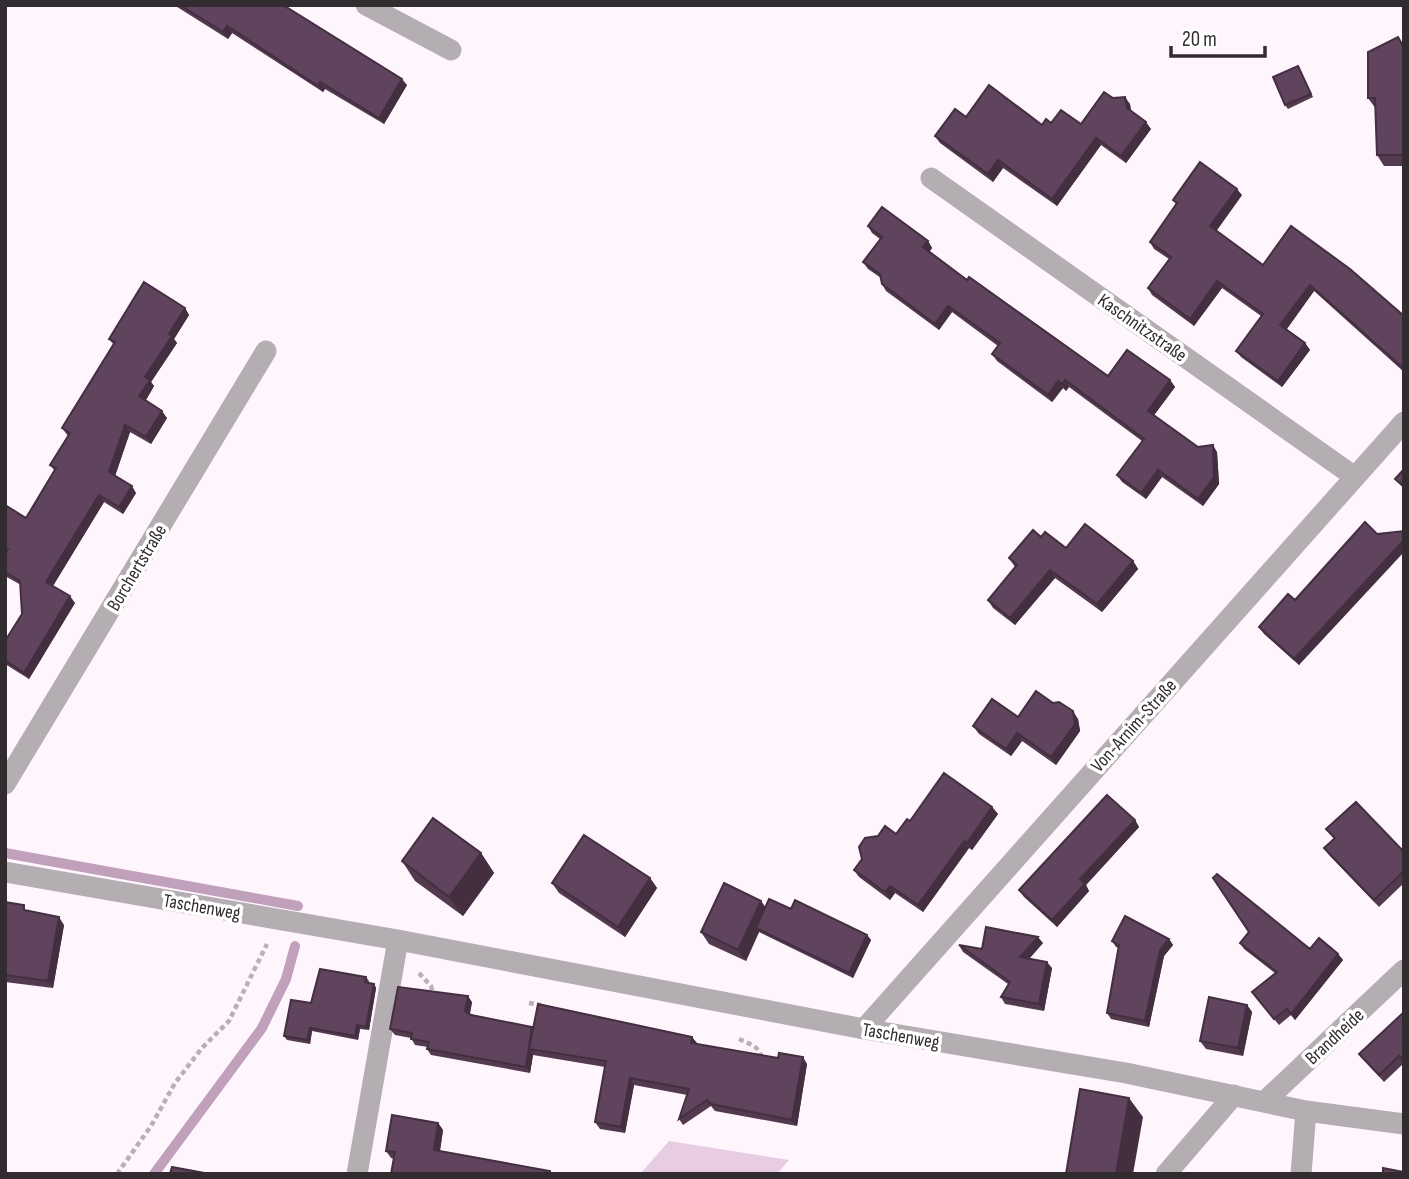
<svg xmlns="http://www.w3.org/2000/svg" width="1409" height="1179" font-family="'Sofia Sans Condensed',sans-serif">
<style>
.green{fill:#e7cce3}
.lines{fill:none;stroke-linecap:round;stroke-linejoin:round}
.stream{stroke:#c1a0bc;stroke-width:10}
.path{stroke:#b8b0b6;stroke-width:4.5;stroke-dasharray:5 3.5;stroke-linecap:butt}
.minor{stroke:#b4aeb3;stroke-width:21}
.wall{fill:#533a4f}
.shaded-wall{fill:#432f40}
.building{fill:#60435c;stroke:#432f40;stroke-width:2}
.labels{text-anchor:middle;stroke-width:7;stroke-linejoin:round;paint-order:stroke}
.street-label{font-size:19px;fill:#322c31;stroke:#fff}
</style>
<rect width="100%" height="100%" fill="#fff6fd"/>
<!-- green -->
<path class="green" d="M 669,1141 L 789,1160 L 777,1174 L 640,1174 Z"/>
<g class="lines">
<!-- stream -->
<path class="stream" d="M 5,853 L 298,906
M 154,1174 L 262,1028 L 286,979 L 295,946"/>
<!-- path -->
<path class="path" d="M 419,973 L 431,986 L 434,997
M 529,1003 L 541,1005
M 739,1039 C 750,1044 761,1047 762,1060
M 117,1174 L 151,1126 L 175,1083 L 202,1048 L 229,1021 L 267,944"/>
<!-- minor -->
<path class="minor" d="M 366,5 L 451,50
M 931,178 L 1355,477
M 5,784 L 266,351
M 5,872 L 398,940 L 864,1029 L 1126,1073 L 1306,1111 L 1404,1124
M 864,1029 L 1404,422
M 1264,1102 L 1404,970
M 357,1174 L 398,940
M 1166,1174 L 1234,1095
M 1301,1174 L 1306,1111"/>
</g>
<!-- wall -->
<path class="wall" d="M 174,5 L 283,5 L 407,85 L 384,124 L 325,89 L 323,92 L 232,33 L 228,39 Z
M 1238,5 L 1305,5 L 1305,6 L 1239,7 Z
M 1404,45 L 1404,166 L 1384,166 L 1377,155 L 1376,109 L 1368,98 Z
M 1298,66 L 1313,97 L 1288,109 L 1285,105 Z
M 1113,98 L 1130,104 L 1131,112 L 1151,129 L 1126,163 L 1101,145 L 1057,206 L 1003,168 L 993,182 L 940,143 L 935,136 L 966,117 L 1042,125 L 1051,123 L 1081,124 Z
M 1242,195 L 1216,231 L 1263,265 L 1404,316 L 1404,372 L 1314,291 L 1287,329 L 1305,343 L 1310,350 L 1282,387 L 1241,357 L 1236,351 L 1261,316 L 1222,288 L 1194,326 L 1152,295 L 1148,288 L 1169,259 L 1154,249 L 1150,242 L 1176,204 L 1173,200 Z
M 868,226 L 928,241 L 932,248 L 929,252 L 967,280 L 1108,376 L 1170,380 L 1175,387 L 1154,415 L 1198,447 L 1217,452 L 1219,484 L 1203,506 L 1162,477 L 1146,499 L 1122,482 L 1117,475 L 1142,441 L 1069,387 L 1066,391 L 1063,388 L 1052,402 L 997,361 L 992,354 L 998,346 L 952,312 L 939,330 L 886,291 L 882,284 L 881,278 L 868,269 L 863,262 L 880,239 L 872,233 Z
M 185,308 L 189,315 L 174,339 L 177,343 L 151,382 L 154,386 L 146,400 L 167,418 L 151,444 L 130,432 L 115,476 L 136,493 L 123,514 L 104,502 L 53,586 L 75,603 L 29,679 L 5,664 L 5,641 L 22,614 L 21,585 L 5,576 L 5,505 L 26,518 L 55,471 L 50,465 L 68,436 L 62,428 L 114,345 L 109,339 Z
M 1377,534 L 1299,665 L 1264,634 L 1259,627 L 1295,600 Z
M 1041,537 L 1066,548 L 1133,561 L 1138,569 L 1102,612 L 1055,578 L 1015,625 L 993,608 L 988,600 L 1015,567 L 1009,558 Z
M 1053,703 L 1078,719 L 1080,731 L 1056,765 L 1022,741 L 1011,756 L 979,734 L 973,726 L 1018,717 Z
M 992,807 L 998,814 L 972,850 L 969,848 L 923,912 L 895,893 L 890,900 L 859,877 L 854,870 L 862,859 L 896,834 L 910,821 Z
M 1135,820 L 1139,827 L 1086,885 L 1089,891 L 1057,927 L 1024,897 L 1019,890 Z
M 1326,829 L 1404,852 L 1404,883 L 1379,907 L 1329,855 L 1324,848 L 1334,839 Z
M 481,853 L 494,873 L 463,916 L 415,881 L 402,861 Z
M 650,878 L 657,888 L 625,937 L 559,893 L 552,883 Z
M 761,901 L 765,907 L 791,909 L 867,935 L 871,940 L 853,978 L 759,932 L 746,961 L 709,944 L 701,932 Z
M 5,902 L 64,925 L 53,988 L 5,982 Z
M 1169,939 L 1173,945 L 1164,956 L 1149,1027 L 1111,1019 L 1107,1013 L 1119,948 L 1116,947 L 1112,941 Z
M 1043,943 L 1030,958 L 1052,968 L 1044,1011 L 1005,1004 L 1001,997 L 1008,984 L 963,952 L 959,945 L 982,949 Z
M 1240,943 L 1310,949 L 1338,954 L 1343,960 L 1295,1020 L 1291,1015 L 1279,1025 L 1252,992 L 1275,973 L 1244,949 Z
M 366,977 L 369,981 L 368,983 L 374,984 L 376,988 L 369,1030 L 360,1029 L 358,1040 L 312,1031 L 310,1044 L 287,1040 L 284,1036 L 311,1003 Z
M 472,1002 L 470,1014 L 533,1029 L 692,1037 L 697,1044 L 807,1064 L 797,1126 L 715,1111 L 711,1106 L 683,1125 L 679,1119 L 687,1095 L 634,1085 L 625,1133 L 600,1129 L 595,1122 L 605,1067 L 533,1055 L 530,1073 L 431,1055 L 427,1049 L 428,1047 L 415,1045 L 411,1038 L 395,1035 L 390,1029 Z
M 1247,1005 L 1252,1012 L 1243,1056 L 1206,1049 L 1200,1041 Z
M 1404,1012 L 1404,1063 L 1384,1082 L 1364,1060 L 1359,1054 Z
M 438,1123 L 443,1130 L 440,1151 L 550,1171 L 552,1174 L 391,1174 L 394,1159 L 391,1158 L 386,1151 Z"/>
<!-- shaded-wall -->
<path class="shaded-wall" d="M 227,26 L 232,33 L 228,39 L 223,32 Z
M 402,79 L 407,85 L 384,124 L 379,118 Z
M 320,82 L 325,89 L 323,92 L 318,86 Z
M 1125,97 L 1130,104 L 1132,116 L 1127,108 Z
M 1146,122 L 1151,129 L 1126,163 L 1121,156 Z
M 1096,138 L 1101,145 L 1057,206 L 1052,199 Z
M 998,160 L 1003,168 L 993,182 L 988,174 Z
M 1237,189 L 1242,195 L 1215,233 L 1210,226 Z
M 928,241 L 932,248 L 928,254 L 923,247 Z
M 1217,281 L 1222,288 L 1194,326 L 1190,319 Z
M 1310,285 L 1314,291 L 1285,331 L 1280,325 Z
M 948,306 L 952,312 L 939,330 L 935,324 Z
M 185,308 L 189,315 L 174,339 L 177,343 L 151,382 L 154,386 L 144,403 L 139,396 L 145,377 L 169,334 Z
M 1305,343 L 1310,350 L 1282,387 L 1278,381 Z
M 1065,380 L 1069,387 L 1066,391 L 1062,384 Z
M 1170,380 L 1175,387 L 1152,418 L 1148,411 Z
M 1058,381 L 1063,388 L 1052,402 L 1048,395 Z
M 162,411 L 167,418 L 151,444 L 146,437 Z
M 125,425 L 130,432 L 114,479 L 109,472 Z
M 1213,445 L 1217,452 L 1219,484 L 1203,506 L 1198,499 Z
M 1158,470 L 1162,477 L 1146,499 L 1141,493 Z
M 132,486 L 136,493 L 123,514 L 119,507 Z
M 99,495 L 104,502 L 51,589 L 46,582 Z
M 1404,540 L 1404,552 L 1299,665 L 1294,659 Z
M 1133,561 L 1138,569 L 1102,612 L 1097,604 Z
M 1050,570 L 1055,578 L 1015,625 L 1010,618 Z
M 70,596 L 75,603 L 29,679 L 24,673 Z
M 1073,711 L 1078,719 L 1080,731 L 1056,765 L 1051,757 Z
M 1017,733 L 1022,741 L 1011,756 L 1006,749 Z
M 992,807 L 998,814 L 972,850 L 967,843 Z
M 1135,820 L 1139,827 L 1086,885 L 1089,891 L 1057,927 L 1052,920 L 1080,879 Z
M 964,841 L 969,848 L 923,912 L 918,905 Z
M 481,853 L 494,873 L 463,916 L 449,897 Z
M 650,878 L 657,888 L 625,937 L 618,927 Z
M 890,886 L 895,893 L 890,900 L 885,892 Z
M 761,901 L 769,912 L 756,928 L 759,932 L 746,961 L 738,950 Z
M 59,917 L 64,925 L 53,988 L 48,981 Z
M 867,935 L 871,940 L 853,978 L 849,973 Z
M 1038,937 L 1043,943 L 1025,963 L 1020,957 Z
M 1169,939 L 1173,945 L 1164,956 L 1149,1027 L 1145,1021 L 1160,950 Z
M 1338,954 L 1343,960 L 1295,1020 L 1291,1014 Z
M 1047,962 L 1052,968 L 1044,1011 L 1039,1004 Z
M 374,984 L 376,988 L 369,1030 L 366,1027 Z
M 468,996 L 472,1002 L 469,1017 L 465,1011 Z
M 1247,1005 L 1252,1012 L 1243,1056 L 1238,1048 Z
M 357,1025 L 360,1029 L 358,1040 L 355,1036 Z
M 532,1027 L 536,1033 L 529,1049 L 533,1055 L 530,1073 L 526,1067 Z
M 310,1028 L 312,1031 L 310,1044 L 307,1040 Z
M 692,1037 L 697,1043 L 696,1050 L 691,1043 Z
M 803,1057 L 807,1064 L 797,1126 L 792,1120 Z
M 630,1078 L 634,1085 L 625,1133 L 621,1127 Z
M 1129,1098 L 1143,1117 L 1133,1174 L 1116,1174 Z
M 438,1123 L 443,1130 L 439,1157 L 434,1150 Z"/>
<!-- building -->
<path class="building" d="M 180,5 L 283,5 L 402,79 L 379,118 L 320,82 L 318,86 L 227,26 L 223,32 Z
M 1398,37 L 1404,48 L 1404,155 L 1377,155 L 1375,98 L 1368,98 L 1368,52 Z
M 1298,66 L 1311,94 L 1285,105 L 1273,77 Z
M 989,85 L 1042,125 L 1046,119 L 1051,123 L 1061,110 L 1081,124 L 1104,92 L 1113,98 L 1125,97 L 1127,108 L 1146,122 L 1121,156 L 1096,138 L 1052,199 L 998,160 L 988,174 L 935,136 L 955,109 L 966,117 Z
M 1200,162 L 1237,189 L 1210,226 L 1263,265 L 1291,226 L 1350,269 L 1404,316 L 1404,369 L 1310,285 L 1280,325 L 1305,343 L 1278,381 L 1236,351 L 1263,314 L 1217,281 L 1190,319 L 1148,288 L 1171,257 L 1150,242 L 1177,203 L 1173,200 Z
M 882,207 L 928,241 L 923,247 L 967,280 L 969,277 L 1108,376 L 1127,350 L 1170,380 L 1148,411 L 1198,447 L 1213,445 L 1214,477 L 1198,499 L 1158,470 L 1141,493 L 1117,475 L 1144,439 L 1065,380 L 1062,384 L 1058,381 L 1048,395 L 992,354 L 1000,343 L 948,306 L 935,324 L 882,284 L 880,274 L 863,262 L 882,237 L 868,226 Z
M 144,282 L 185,308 L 169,334 L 172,336 L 145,377 L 150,380 L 139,396 L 162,411 L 146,437 L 125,425 L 109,472 L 132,486 L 119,507 L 99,495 L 46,582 L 70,596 L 24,673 L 5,660 L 5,641 L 22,614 L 20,581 L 5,572 L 5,553 L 8,549 L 5,548 L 5,505 L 26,518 L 56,468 L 50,465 L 70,433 L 62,428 L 115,342 L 109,339 Z
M 1404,469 L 1404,487 L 1395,479 Z
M 1365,522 L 1377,534 L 1404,531 L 1404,540 L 1294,659 L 1259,627 L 1288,594 L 1295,600 Z
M 1085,524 L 1133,561 L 1097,604 L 1050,570 L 1010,618 L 988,600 L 1017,565 L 1009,558 L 1033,530 L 1041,537 L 1045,532 L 1066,548 Z
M 1036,691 L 1053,703 L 1059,702 L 1073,711 L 1075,724 L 1051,757 L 1017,733 L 1006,749 L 973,726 L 992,699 L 1018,717 Z
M 944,773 L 992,807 L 967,843 L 964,841 L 918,905 L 890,886 L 885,892 L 854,870 L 862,859 L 859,847 L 865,838 L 878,836 L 885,826 L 896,834 L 907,819 L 910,821 Z
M 1107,795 L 1135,820 L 1080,879 L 1085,884 L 1052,920 L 1019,890 Z
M 1356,802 L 1404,852 L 1404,871 L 1374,900 L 1324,848 L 1335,838 L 1326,829 Z
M 433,818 L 481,853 L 449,897 L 402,861 Z
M 584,835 L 650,878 L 618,927 L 552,883 Z
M 1217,874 L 1310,949 L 1319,938 L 1338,954 L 1291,1014 L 1287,1009 L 1274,1019 L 1252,992 L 1277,972 L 1240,943 L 1249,932 L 1213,878 Z
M 724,883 L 761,901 L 738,950 L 701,932 Z
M 769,899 L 791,909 L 795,900 L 867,935 L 849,973 L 756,928 Z
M 5,902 L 24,905 L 24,910 L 59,917 L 48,981 L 5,975 Z
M 1125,916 L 1169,939 L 1160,950 L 1145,1021 L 1107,1013 L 1119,945 L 1112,941 Z
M 986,927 L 1038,937 L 1020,957 L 1047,962 L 1039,1004 L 1001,997 L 1010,982 L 959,945 L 982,949 Z
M 320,969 L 366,977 L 365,982 L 374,984 L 366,1027 L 357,1025 L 355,1036 L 310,1028 L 307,1040 L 284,1036 L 291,1000 L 311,1003 Z
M 398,987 L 468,996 L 465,1011 L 471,1015 L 532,1027 L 526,1067 L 427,1049 L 429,1042 L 411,1039 L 412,1033 L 390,1029 Z
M 1209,997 L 1247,1005 L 1238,1048 L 1200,1041 Z
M 538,1004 L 692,1037 L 691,1043 L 778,1058 L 779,1053 L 803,1057 L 792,1120 L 711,1104 L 707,1100 L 679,1119 L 689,1089 L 630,1078 L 621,1127 L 595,1122 L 606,1061 L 529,1049 Z
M 1404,1012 L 1404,1061 L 1399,1056 L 1379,1075 L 1359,1054 Z
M 1080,1089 L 1129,1098 L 1116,1174 L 1066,1174 Z
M 392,1115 L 438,1123 L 434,1150 L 550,1171 L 550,1174 L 391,1174 L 395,1152 L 386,1151 Z
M 172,1167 L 210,1174 L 170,1174 Z
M 1383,1168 L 1404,1172 L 1404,1174 L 1383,1174 Z"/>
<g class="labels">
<!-- street labels -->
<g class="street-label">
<text transform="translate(1143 327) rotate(35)" y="7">Kaschnitzstraße</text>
<text transform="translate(136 567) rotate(-59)" y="7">Borchertstraße</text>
<text transform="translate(1133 725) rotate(-48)" y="7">Von-Arnim-Straße</text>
<text transform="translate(202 906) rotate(10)" y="7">Taschenweg</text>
<text transform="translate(901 1035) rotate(10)" y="7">Taschenweg</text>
<text transform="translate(1334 1036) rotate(-43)" y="7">Brandheide</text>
</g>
</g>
<!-- border -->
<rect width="1409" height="1179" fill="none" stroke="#322c31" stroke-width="14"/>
<!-- scale -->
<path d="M1171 46v10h94v-10" fill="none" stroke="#322c31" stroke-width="3.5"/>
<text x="1182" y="46" font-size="21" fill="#322c31" stroke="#ffffff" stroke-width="5" paint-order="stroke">20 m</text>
</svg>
